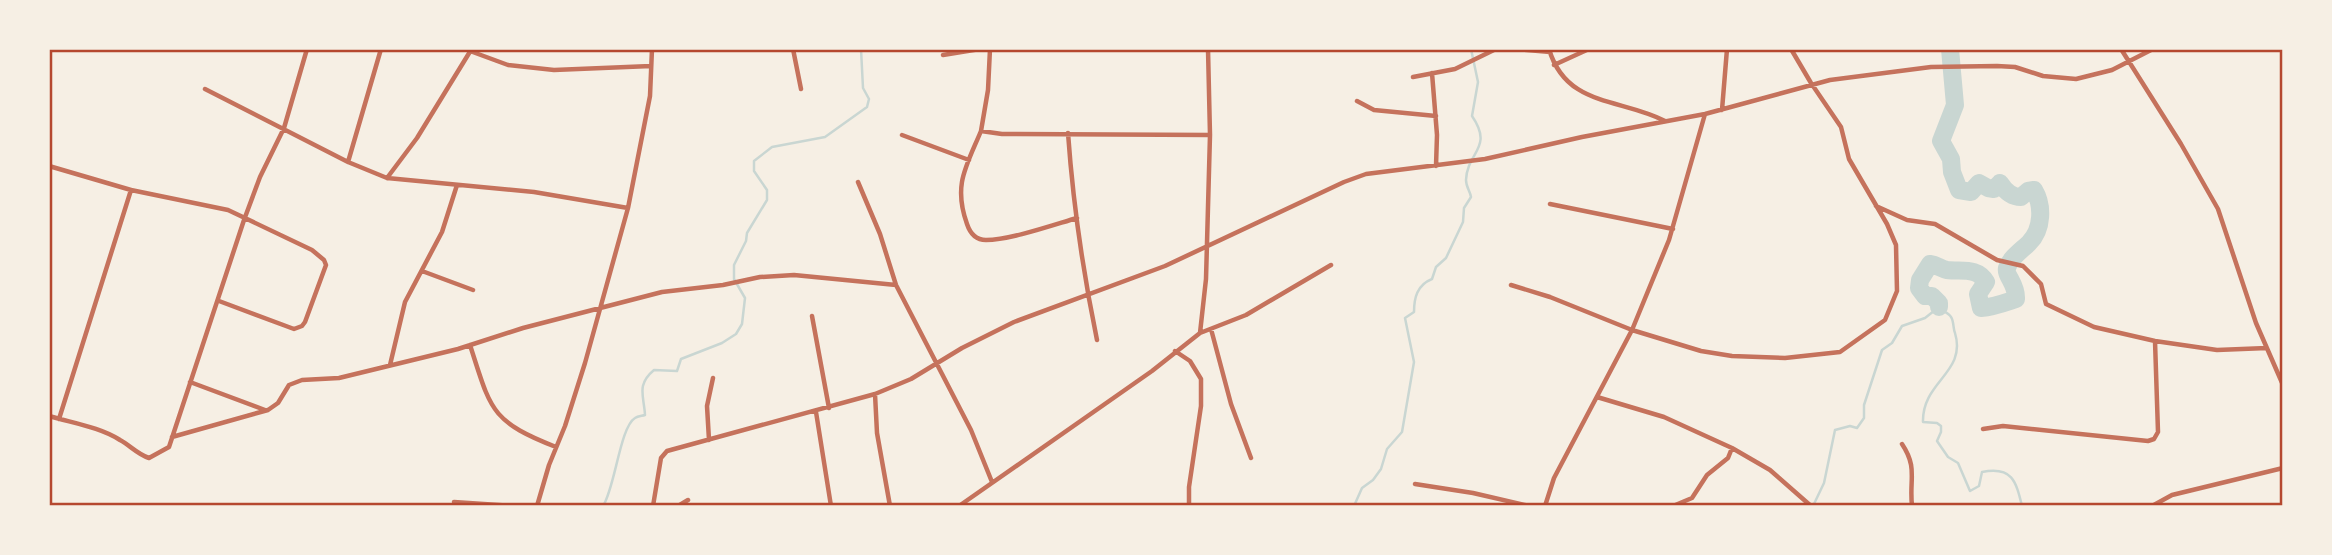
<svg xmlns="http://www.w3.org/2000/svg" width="2332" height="555" font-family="'Noto Sans',sans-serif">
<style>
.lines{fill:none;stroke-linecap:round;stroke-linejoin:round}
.stream{stroke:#c9d6d2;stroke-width:2.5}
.river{stroke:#c9d6d2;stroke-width:18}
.minor{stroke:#c5725c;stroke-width:4.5}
.neatline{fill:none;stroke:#b5482f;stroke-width:2.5}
</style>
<rect width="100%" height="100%" fill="#f6efe4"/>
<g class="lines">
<!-- stream -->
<path class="stream" d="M 603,506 C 615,488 620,427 635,418 C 638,416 642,416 645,415 C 644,396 636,385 654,370 L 677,371 L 681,359 L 722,343 L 736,334 L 742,324 L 745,298 L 734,279 L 734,265 L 746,241 L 747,233 L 767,200 L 767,190 L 754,171 L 754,161 L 772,147 L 825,137 L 867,107 L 869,99 L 863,88 L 861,49
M 1354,506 L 1362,488 L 1373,480 L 1381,469 L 1387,449 L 1402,432 L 1414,362 L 1405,318 L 1414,312 C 1414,298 1417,285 1432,279 L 1436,267 L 1446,258 L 1463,222 L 1464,208 L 1471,197 C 1470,191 1466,187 1466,180 C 1467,152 1494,148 1472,116 L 1478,82 L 1471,49
M 1813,506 L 1824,483 L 1835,430 L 1850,426 L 1857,428 L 1864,418 L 1864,405 L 1882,350 L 1892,343 L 1902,326 L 1925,318 L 1939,307 C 1942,311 1949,313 1951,317 C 1954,321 1953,329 1955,333 C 1967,373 1922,381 1923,422 L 1937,423 L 1941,426 L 1941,432 L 1937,441 L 1948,457 L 1958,463 L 1970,491 L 1979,486 L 1982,472 C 2012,466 2016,481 2022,506"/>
<!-- river -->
<path class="river" d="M 1939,307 L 1939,303 L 1932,296 L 1925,296 L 1919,288 L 1920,280 L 1930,264 C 1937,265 1941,269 1947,270 C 1962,272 1977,267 1986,282 L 1978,294 L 1981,308 C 1994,307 2004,303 2016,299 C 2017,284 2005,276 2007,268 C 2010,258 2022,250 2029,243 C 2043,229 2043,205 2034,190 L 2028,191 L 2021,197 C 2011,197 2005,191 2000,183 L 1994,189 L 1988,188 L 1979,183 L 1971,192 L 1959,190 L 1952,172 L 1951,159 L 1941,141 L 1955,105 L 1950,49"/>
<!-- minor -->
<path class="minor" d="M 793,49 L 801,89
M 1517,49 L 1550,52
M 1549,49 C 1566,107 1620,98 1665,121
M 2121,49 L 2181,144 L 2218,209 L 2256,323 L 2283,385
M 470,51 L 508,65 L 554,70 L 651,66
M 943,55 L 980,49
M 1554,65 L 1589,49
M 1432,73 L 1437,135 L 1436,166
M 1413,77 L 1455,69 L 1496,49
M 205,89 L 348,162 L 387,178 L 534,192 L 628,208
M 1357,101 L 1374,110 L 1436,116
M 1722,110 L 1727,49
M 1705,114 L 1669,240 L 1632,330 L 1701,351 L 1732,356 L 1785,358 L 1840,352 L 1885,320 L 1897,291 L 1896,245 L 1887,224 L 1849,159 L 1841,127 L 1811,83 L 1791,49
M 981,131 L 988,90 L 990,49
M 1068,133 C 1073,203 1083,272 1097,340
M 902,135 L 969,160
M 348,162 L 381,49
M 49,166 L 131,190 L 228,210 L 312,250 L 324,260 L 326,265 L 305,322 L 302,326 L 294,329 L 219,301
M 387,178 L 417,138 L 471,50
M 858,182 L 880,234 L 896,285 L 971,430 L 992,482
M 1550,204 L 1673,229
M 1876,206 L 1907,220 L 1935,224 L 1997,260 L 2023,266 L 2041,284 L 2046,304 L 2094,327 L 2155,341 L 2217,350 L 2267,348
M 1077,218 C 1053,225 1010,240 986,240 C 976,240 970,233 967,224 C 953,185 966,167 981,131 L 1002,134 L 1210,135
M 422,271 L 473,290
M 1511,285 L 1550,297 L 1632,330 L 1554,478 L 1545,506
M 812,316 L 829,408
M 1211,329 L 1231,404 L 1251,458
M 1200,333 L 1246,315 L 1331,265
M 470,345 C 491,410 490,421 556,447
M 1175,351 L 1190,361 L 1201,379 L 1201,406 L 1189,487 L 1189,506
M 390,365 L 405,302 L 442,232 L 457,185
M 190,382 L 265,410
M 875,394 L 877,433 L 890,506
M 1597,397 L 1664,417 L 1732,448 L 1770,470 L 1811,506
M 816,412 L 831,506
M 49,416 C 72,423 100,427 120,440 C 131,446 137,454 149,458 L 169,447 L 244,220 L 260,177 L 284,128 L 307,49
M 59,419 L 131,190
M 1983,429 L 2003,426 L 2148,441 L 2154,439 L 2158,432 L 2155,341
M 172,437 L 268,410 L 278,403 L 289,385 L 302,380 L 339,378 L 458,349 L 523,328 L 662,292 L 723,285 L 760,277 L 794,275 L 896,285
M 709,440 L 707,406 L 713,378
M 1902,444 C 1918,468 1909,479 1912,506
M 1415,484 L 1473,493 L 1529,506
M 454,502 L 515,506
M 537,506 L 549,465 L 565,426 L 585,363 L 628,208 L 650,96 L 652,49
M 653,506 L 661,458 L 667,451 L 875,394 L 911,379 L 962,348 L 1014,322 L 1165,266 L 1344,182 L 1366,174 L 1485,159 L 1582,137 L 1705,114 L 1830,80 L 1931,67 L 1997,66 L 2015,67 L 2043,76 L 2076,79 L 2112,70 L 2153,49
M 678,506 L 688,500
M 959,506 L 1152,371 L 1200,333 L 1206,279 L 1210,135 L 1208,49
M 1673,506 L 1692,498 L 1707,475 L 1728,458 L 1732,448
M 2152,506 L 2172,495 L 2283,468"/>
</g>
<!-- border -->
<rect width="2332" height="555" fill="none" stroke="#f6efe4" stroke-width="102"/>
<rect x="51" y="51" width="2230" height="453" class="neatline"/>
</svg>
